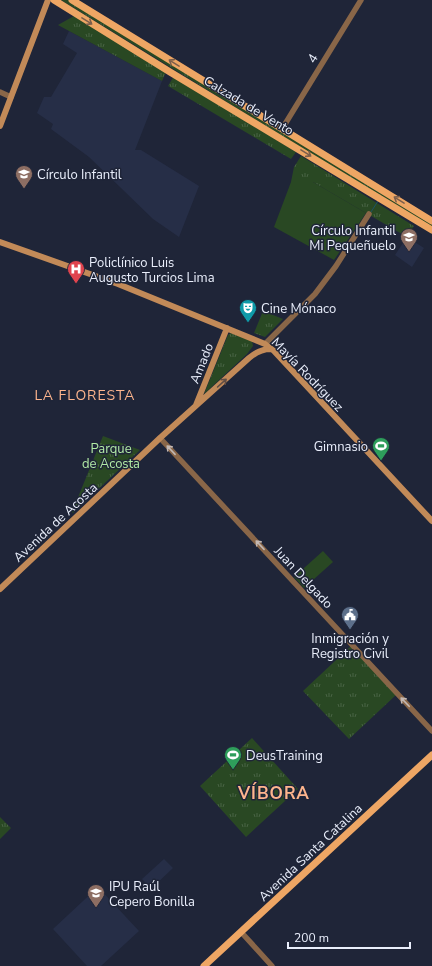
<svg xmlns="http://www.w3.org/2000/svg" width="432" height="966" font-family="'Nunito Sans',sans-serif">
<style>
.built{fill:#262e47}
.grass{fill:url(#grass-tufts)}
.garden{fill:#294823}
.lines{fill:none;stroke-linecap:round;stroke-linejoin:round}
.stream{stroke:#1c5465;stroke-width:1}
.tertiary{stroke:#896648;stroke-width:5.5}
.secondary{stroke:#c28a58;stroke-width:6}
.primary{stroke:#eea664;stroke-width:7}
.oneway{stroke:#7c5f4c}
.oneway2{stroke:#604d45}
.oneway3{stroke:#c3b8b3}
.labels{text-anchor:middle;stroke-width:3;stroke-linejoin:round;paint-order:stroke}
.street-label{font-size:13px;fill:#e9eefb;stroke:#1f2538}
.poi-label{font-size:13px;fill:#e9eefb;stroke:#1f2538;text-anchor:start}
.park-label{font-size:13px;fill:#b1eaa5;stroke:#1f2538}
.neighbourhood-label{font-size:14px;letter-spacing:1px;fill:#feb58d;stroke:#1f2538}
.district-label{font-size:17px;font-weight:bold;letter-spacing:1px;fill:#feb58d;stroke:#1f2538}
</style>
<defs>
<pattern id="grass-tufts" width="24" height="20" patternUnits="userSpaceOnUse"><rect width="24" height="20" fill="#294823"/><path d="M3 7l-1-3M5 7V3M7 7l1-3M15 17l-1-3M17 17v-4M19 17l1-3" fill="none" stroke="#486344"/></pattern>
</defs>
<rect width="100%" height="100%" fill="#1f2538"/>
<!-- built -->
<path class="built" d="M 69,31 L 162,81 L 135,150 L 141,150 L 199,186 L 179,237 L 153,219 L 89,157 L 51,129 L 53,124 L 37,113 L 44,97 L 51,97 L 77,53 L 63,44 Z
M 407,237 L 424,248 L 412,267 L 395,255 Z
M 164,859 L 173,868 L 151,889 L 142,879 Z
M 98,887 L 139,931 L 101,966 L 87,966 L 53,929 Z"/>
<!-- grass -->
<path class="grass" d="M 61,0 L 68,0 L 432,224 L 432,228 Z
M 74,16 L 166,72 L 162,81 L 58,25 Z
M 174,76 L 296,152 L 291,159 L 168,86 Z
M 301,156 L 414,226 L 407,237 L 313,182 L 291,182 L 294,167 Z
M 263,311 L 283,319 L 265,337 L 254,333 Z
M 231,333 L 252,341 L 253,346 L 247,354 L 204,394 L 228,335 Z
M 103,436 L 140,450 L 73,513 L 72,512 Z
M 351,646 L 396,695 L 349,739 L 303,691 Z
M 252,738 L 298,789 L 246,837 L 200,786 Z
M 0,817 L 11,828 L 0,839 Z"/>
<!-- garden -->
<path class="garden" d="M 291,182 L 313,182 L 366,213 L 334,260 L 274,227 Z
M 323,551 L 333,562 L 304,588 L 294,577 Z"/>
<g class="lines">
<!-- stream -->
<path class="stream" d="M 371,212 L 378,201"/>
<!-- tertiary -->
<path class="tertiary" d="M 0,92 L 11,97
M 282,129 L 361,0
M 265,344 L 315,294 L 336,266 L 369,214
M 160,438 L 432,731
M 241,932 L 272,966"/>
<!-- secondary -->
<path class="secondary" d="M 0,126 L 48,0
M 0,242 L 118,284 L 265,344 L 274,351 L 432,521
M 196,405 L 227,328
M 0,589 L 160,438 L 249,358 C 256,352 262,349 271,349"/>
<!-- primary -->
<path class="primary" d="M 54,0 L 170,72 L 432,230
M 72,0 L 432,221
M 204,966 L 432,755"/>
</g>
<!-- one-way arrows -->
<defs><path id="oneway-shaft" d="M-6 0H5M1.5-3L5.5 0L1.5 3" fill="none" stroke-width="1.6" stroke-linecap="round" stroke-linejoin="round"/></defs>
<g class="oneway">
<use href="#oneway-shaft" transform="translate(87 21) rotate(32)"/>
<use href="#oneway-shaft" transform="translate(174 63) rotate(-148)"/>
<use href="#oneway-shaft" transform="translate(306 153) rotate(32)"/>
<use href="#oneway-shaft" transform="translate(399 200) rotate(-148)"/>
</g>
<use class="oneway2" href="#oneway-shaft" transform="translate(222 383) rotate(-42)"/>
<g class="oneway3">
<use href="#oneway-shaft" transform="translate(171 450) rotate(-133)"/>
<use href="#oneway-shaft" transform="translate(260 545) rotate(-133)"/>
<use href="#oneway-shaft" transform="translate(405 702) rotate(-134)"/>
</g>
<!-- icons -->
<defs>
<symbol id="school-pin" viewBox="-11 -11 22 30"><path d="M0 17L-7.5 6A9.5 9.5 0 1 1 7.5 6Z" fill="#8d6e63" stroke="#1f2538"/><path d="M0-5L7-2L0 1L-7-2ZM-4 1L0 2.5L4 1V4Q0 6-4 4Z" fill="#fff"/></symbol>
<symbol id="hospital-pin" viewBox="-11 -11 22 30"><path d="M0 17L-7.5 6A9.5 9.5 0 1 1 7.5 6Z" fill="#e0444e" stroke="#1f2538"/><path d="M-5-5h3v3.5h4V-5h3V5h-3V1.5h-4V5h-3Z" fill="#fff"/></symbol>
<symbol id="theatre-pin" viewBox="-11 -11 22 30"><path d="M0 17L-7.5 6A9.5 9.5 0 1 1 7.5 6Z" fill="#0f9aa8" stroke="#1f2538"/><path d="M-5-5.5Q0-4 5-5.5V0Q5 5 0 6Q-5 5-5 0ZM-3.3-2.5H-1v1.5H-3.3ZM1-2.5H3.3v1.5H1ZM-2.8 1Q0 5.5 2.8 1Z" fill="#fff"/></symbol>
<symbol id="stadium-pin" viewBox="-11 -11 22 30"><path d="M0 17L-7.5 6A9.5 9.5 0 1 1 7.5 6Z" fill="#2e9e5b" stroke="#1f2538"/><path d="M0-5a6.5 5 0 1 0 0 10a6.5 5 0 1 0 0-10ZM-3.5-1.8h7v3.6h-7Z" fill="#fff"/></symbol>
<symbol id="civic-pin" viewBox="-11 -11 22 30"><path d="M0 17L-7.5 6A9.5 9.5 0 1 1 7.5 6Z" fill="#5c6f8a" stroke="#1f2538"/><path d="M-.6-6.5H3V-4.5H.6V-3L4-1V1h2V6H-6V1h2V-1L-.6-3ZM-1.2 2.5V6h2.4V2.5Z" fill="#fff"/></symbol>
</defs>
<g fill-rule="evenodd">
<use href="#school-pin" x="14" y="164" width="20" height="27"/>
<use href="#school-pin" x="399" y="227" width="20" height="27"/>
<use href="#hospital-pin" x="66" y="259" width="20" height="27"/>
<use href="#theatre-pin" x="238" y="298" width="20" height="27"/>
<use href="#stadium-pin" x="371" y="436" width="20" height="27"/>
<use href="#civic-pin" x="340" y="605" width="20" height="27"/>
<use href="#stadium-pin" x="223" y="745" width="20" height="27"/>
<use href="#school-pin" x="86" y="883" width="20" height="27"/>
</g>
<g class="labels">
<!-- street labels -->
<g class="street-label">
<text transform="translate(312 58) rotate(-58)" y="5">4</text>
<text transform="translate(249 105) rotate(31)" y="5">Calzada de Vento</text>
<text transform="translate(201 363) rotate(-68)" y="5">Amado</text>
<text transform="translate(308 374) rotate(46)" y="5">Mayía Rodríguez</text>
<text transform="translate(55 522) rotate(-43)" y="5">Avenida de Acosta</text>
<text transform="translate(304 577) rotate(47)" y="5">Juan Delgado</text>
<text transform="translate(310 852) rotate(-43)" y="5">Avenida Santa Catalina</text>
</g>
<!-- poi labels -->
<g class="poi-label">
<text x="37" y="179">Círculo Infantil</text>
<text x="396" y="235" text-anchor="end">Círculo Infantil<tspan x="396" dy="15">Mi Pequeñuelo</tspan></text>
<text x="89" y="267">Policlínico Luis<tspan x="89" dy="15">Augusto Turcios Lima</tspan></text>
<text x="261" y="313">Cine Mónaco</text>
<text x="368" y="451" text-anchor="end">Gimnasio</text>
<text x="350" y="643" text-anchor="middle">Inmigración y<tspan x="350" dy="15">Registro Civil</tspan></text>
<text x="246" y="760">DeusTraining</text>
<text x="109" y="891">IPU Raúl<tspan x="109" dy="15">Cepero Bonilla</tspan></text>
</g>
<!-- park labels -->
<g class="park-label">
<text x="111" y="453">Parque<tspan x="111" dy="15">de Acosta</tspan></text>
</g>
<!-- neighbourhood labels -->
<g class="neighbourhood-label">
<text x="85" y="400">LA FLORESTA</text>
</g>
<!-- district labels -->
<g class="district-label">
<text x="274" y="799">VÍBORA</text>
</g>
</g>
<!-- scale -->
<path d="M288 942v6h122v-6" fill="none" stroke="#e9eefb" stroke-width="2"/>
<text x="294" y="942" font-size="12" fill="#e9eefb" stroke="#1f2538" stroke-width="3" paint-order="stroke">200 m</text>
</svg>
